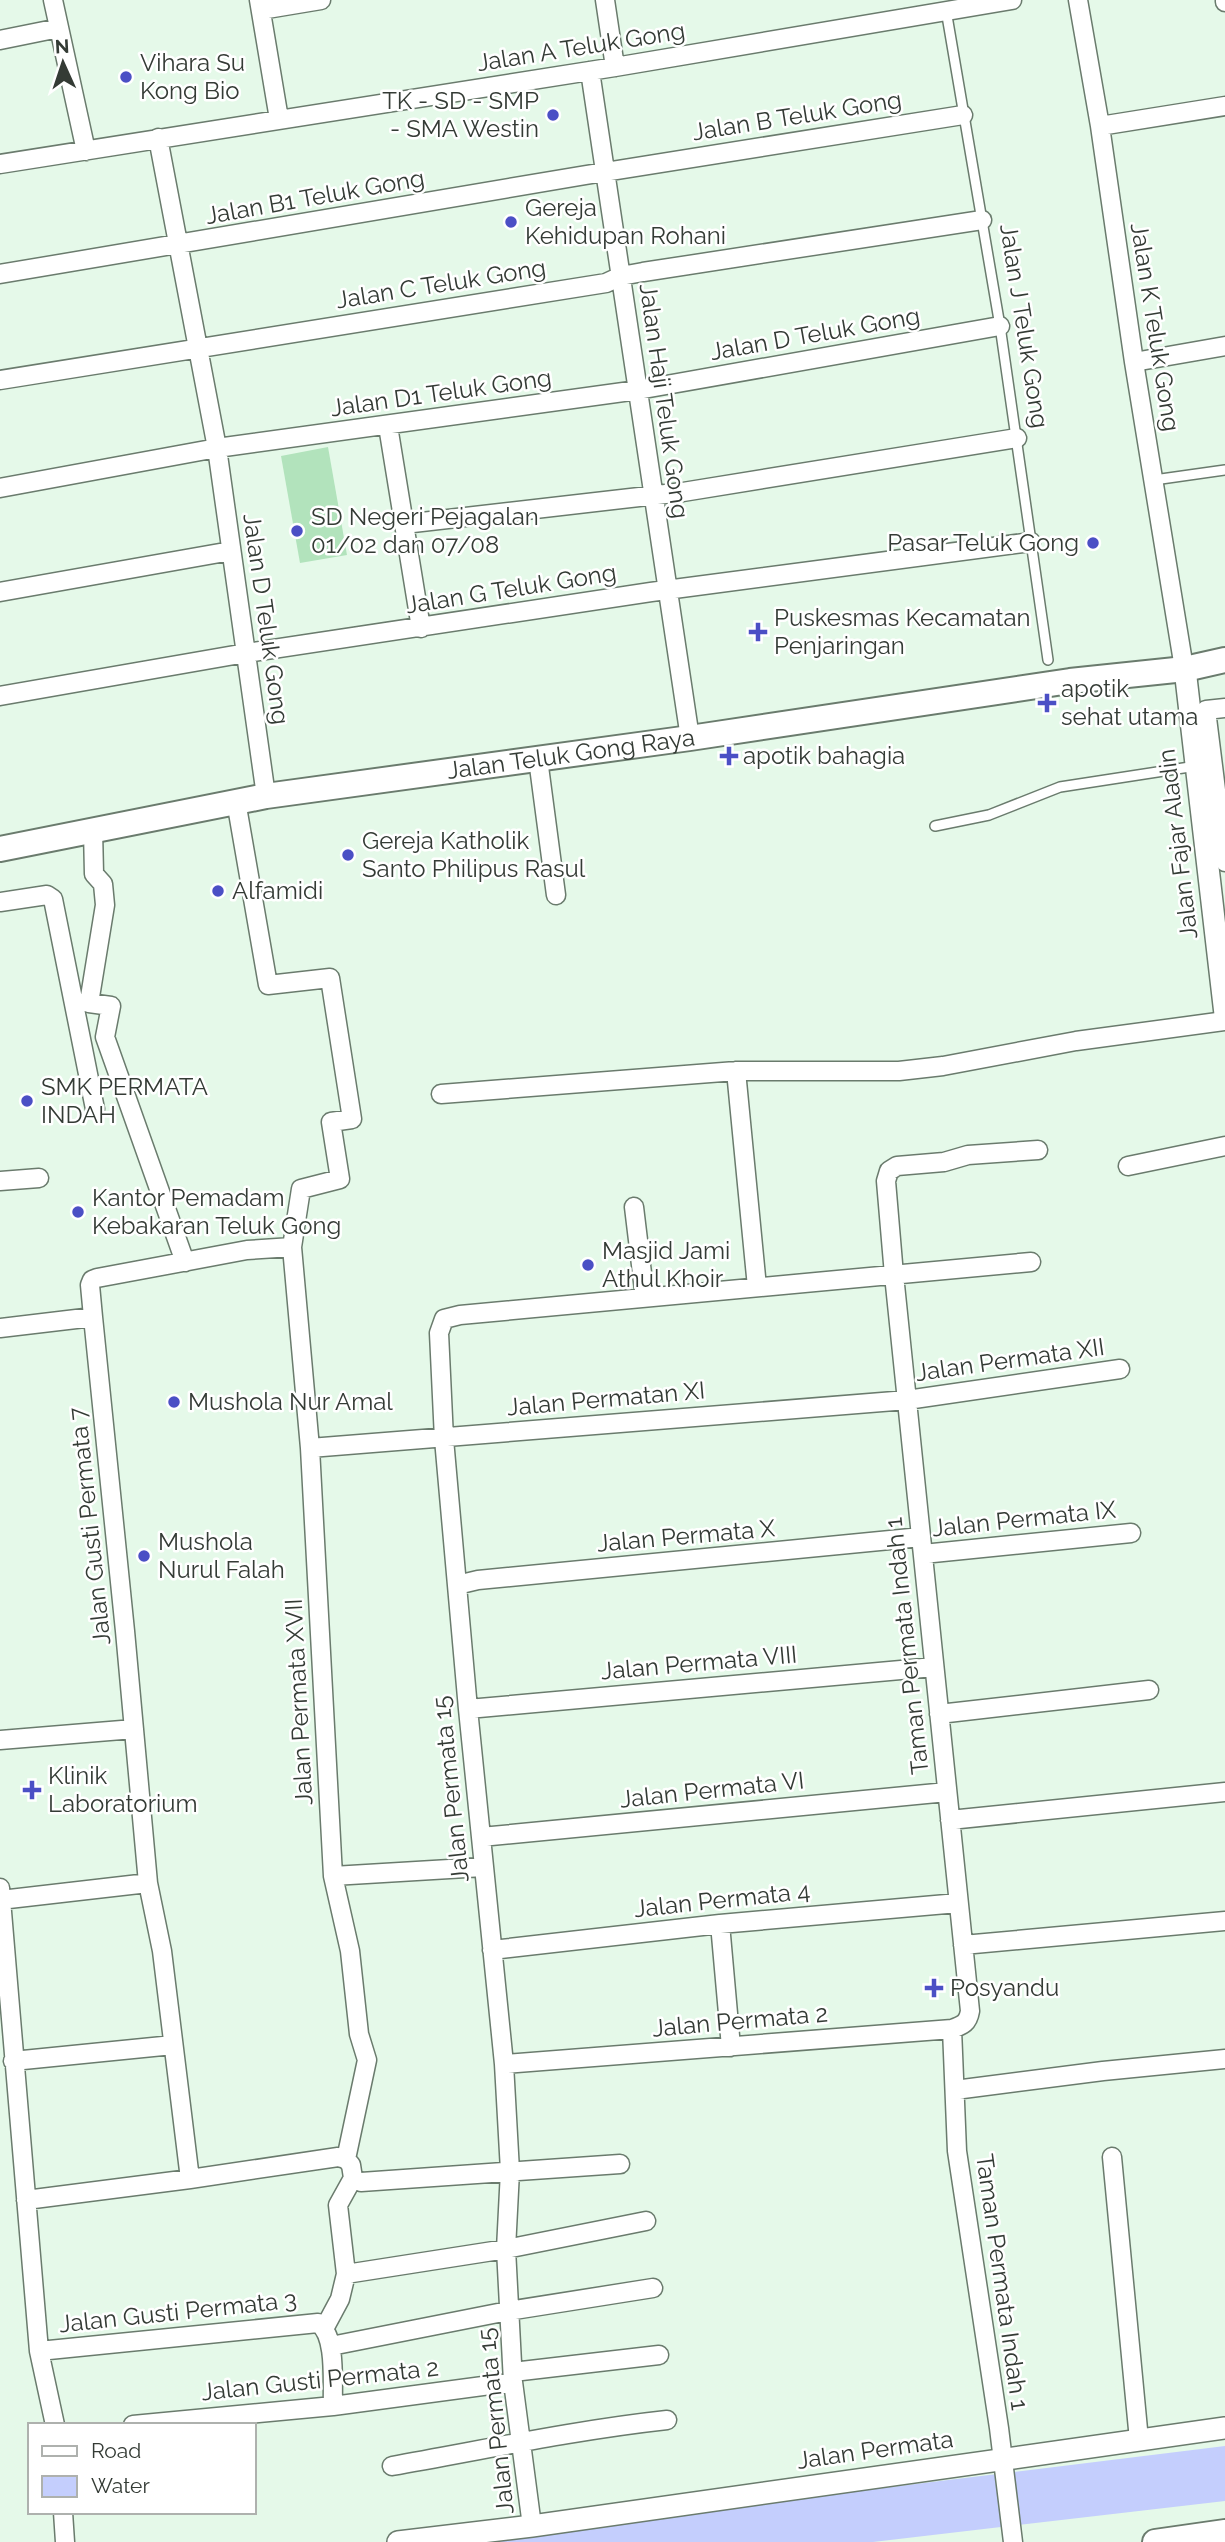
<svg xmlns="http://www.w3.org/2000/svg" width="1225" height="2542" font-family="Raleway,sans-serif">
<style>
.green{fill:#b2e3bc}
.water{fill:#c4cefd}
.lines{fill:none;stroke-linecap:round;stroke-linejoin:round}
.service-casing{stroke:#6a7b6d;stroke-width:12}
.minor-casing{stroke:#6a7b6d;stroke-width:21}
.tertiary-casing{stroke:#6a7b6d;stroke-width:24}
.secondary-casing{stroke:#6a7b6d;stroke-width:28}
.service{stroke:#fff;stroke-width:9}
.minor{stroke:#fff;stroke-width:18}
.tertiary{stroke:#fff;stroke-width:21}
.secondary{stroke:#fff;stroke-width:24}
.poi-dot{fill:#4b4fc5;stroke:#fff;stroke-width:2.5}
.labels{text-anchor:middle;stroke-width:5;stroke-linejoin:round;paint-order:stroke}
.street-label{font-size:24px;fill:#343b35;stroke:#fff}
.poi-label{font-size:24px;fill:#343b35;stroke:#fff;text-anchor:start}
</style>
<rect width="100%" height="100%" fill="#e5f9e9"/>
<!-- green -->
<path class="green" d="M 328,447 L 347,555 L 300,563 L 281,456 Z"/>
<!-- water -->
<path class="water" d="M 1225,2446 L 1225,2501 L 873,2542 L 443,2542 Z"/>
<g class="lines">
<defs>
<path id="service" d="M 946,10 L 1000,326 L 1048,660
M 1154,480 L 1225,470
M 935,826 L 989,815 L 1060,787 L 1196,766"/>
<path id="minor" d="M 53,0 L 86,151
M 259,0 L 279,119
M 605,0 L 615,67
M 1078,0 L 1100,126 L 1134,362 L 1183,662
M 1225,0 L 1225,2
M 261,10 L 321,0
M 0,40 L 59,28
M 590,71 L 690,738
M 1100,126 L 1225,106
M 158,138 L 217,448 L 266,796
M 0,164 L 615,67 L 1012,0
M 0,274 L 586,175 L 963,115
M 1134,362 L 1225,346
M 0,380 L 606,283 L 621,276 L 643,272 L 982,220
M 388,426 L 421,628
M 0,488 L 217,448 L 638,390 L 1000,326
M 404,524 L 683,492 L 1017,438
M 0,592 L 231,551
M 0,696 L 246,653 L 651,592 L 1031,542
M 1225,708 L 1206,710 L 1225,862
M 538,759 L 556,895
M 236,801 L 268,985 L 330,978 L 352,1119 L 331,1122 L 340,1179 L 301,1189 L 292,1247 L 310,1448 L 333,1876 L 350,1951 L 359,2034 L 367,2060 L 346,2159 L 351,2165 L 353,2178 L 361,2182 L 620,2164
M 93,830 L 94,874 L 103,884 L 105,905 L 89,1003 L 111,1006 L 105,1037 L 185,1262
M 0,902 L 47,895 L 53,899 L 95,1109
M 736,1071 L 757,1287
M 441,1094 L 736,1071 L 899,1071 L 943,1066 L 1076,1041 L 1225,1021
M 1128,1166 L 1225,1146
M 0,1181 L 39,1178
M 634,1207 L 645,1298
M 0,1328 L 93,1317 L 90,1285 L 92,1280 L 97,1278 L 247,1250 L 292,1247
M 310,1448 L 907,1400 L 1120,1369
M 923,1554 L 1131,1533
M 457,1585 L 478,1580 L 921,1537
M 468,1709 L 934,1667
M 939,1714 L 1149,1690
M 0,1740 L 134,1729
M 950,1820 L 1225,1792
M 481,1837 L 947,1792
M 333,1876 L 483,1867
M 148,1883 L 162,1951 L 190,2179
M 0,1888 L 39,2351 L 55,2425
M 0,1900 L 148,1883 L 125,1631 L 93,1317
M 720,1924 L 731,2047
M 963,1945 L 1225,1921
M 492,1950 L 720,1924 L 958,1903
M 952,2029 L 957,2151 L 999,2428 L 1013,2542
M 13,2061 L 173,2045
M 504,2064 L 952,2029 C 963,2025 968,2023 970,2011 L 894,1275 L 886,1181 L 889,1171 L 897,1166 L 944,1162 L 968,1155 L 1038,1150
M 955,2090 L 1103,2071 L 1225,2059
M 1112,2157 L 1139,2440
M 26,2200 L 190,2179 L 338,2157 L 346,2159
M 346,2274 L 506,2249 L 646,2221
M 325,2327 L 340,2299 L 346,2274 L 338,2205 L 353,2178
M 331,2346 L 508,2311 L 653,2288
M 39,2351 L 318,2323 C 337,2335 332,2384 333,2406
M 513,2372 L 659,2355
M 133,2425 L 333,2406 L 513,2382
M 392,2466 C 483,2450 575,2430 667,2420
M 63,2512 L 65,2542
M 532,2526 L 513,2382 L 506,2249 L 510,2171 L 504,2064 L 468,1709 L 444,1439 L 439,1333 L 444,1319 L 460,1315 L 1031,1262"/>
<path id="tertiary" d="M 1185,669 L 1225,1014
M 398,2542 L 532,2526 L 1225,2428"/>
<g id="secondary">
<path id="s1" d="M 0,849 L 266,796 L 690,738 L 1070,681 L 1185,669 L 1225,660"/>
<path d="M 1155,2542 L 1225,2532"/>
</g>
</defs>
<!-- service casing -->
<use href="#service" class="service-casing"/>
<!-- minor casing -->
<use href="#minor" class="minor-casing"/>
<!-- tertiary casing -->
<use href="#tertiary" class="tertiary-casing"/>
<!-- secondary casing -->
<use href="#secondary" class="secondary-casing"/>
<!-- service -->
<use href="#service" class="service"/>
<!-- minor -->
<use href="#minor" class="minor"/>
<!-- tertiary -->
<use href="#tertiary" class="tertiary"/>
<!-- secondary -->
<use href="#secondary" class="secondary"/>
</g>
<!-- markers -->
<g class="poi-dot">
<circle cx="126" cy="77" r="7"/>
<circle cx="553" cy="115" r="7"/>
<circle cx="511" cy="222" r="7"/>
<circle cx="297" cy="531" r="7"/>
<circle cx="1093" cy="543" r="7"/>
<path d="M754.5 621.5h7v7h7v7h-7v7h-7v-7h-7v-7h7z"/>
<path d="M1043.5 692.5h7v7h7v7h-7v7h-7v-7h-7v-7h7z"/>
<path d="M725.5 745.5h7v7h7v7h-7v7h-7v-7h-7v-7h7z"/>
<circle cx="348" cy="855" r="7"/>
<circle cx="218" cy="891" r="7"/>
<circle cx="27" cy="1101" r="7"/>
<circle cx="78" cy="1212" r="7"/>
<circle cx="588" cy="1265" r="7"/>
<circle cx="174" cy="1402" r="7"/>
<circle cx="144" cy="1556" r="7"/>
<path d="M28.5 1779.5h7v7h7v7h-7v7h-7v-7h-7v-7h7z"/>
<path d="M930.5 1977.5h7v7h7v7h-7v7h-7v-7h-7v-7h7z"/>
</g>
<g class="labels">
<!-- street labels -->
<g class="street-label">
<text transform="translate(581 47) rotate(-9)" y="8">Jalan A Teluk Gong</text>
<text transform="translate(797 116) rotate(-9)" y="8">Jalan B Teluk Gong</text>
<text transform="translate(315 197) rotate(-10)" y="8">Jalan B1 Teluk Gong</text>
<text transform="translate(441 284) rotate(-9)" y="8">Jalan C Teluk Gong</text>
<text transform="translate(1024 326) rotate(81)" y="8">Jalan J Teluk Gong</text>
<text transform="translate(1155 327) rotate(81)" y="8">Jalan K Teluk Gong</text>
<text transform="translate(815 334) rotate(-10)" y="8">Jalan D Teluk Gong</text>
<text transform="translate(441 393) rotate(-8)" y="8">Jalan D1 Teluk Gong</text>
<text transform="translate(664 401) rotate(82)" y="8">Jalan Haji Teluk Gong</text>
<text transform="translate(511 589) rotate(-9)" y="8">Jalan G Teluk Gong</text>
<text transform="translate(266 619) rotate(82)" y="8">Jalan D Teluk Gong</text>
<text dy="8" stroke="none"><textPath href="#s1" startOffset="579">Jalan Teluk Gong Raya</textPath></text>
<text transform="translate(1178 844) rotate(-97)" y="8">Jalan Fajar Aladin</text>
<text transform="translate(1010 1360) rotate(-8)" y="8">Jalan Permata XII</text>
<text transform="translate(606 1399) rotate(-5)" y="8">Jalan Permatan XI</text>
<text transform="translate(1024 1519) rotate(-6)" y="8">Jalan Permata IX</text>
<text transform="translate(90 1526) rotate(-96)" y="8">Jalan Gusti Permata 7</text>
<text transform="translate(686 1536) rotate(-5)" y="8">Jalan Permata X</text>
<text transform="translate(907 1646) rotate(-96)" y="8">Taman Permata Indah 1</text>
<text transform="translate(699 1663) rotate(-5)" y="8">Jalan Permata VIII</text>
<text transform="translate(299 1702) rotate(-93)" y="8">Jalan Permata XVII</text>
<text transform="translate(451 1789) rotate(-96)" y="8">Jalan Permata 15</text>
<text transform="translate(712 1790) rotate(-6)" y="8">Jalan Permata VI</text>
<text transform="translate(722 1900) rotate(-6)" y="8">Jalan Permata 4</text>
<text transform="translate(740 2021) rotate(-5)" y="8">Jalan Permata 2</text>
<text transform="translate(1002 2282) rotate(82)" y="8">Taman Permata Indah 1</text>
<text transform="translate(178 2312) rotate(-6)" y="8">Jalan Gusti Permata 3</text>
<text transform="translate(320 2380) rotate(-6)" y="8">Jalan Gusti Permata 2</text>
<text transform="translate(496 2421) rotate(-96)" y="8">Jalan Permata 15</text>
<text transform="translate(875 2450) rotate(-8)" y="8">Jalan Permata</text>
</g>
<!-- poi labels -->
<g class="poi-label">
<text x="140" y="71">Vihara Su<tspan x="140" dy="28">Kong Bio</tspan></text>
<text x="539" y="109" text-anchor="end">TK - SD - SMP<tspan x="539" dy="28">- SMA Westin</tspan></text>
<text x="525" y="216">Gereja<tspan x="525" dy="28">Kehidupan Rohani</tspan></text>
<text x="311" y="525">SD Negeri Pejagalan<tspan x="311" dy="28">01/02 dan 07/08</tspan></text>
<text x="1079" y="551" text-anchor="end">Pasar Teluk Gong</text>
<text x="774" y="626">Puskesmas Kecamatan<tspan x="774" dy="28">Penjaringan</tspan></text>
<text x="1061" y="697">apotik<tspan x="1061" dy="28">sehat utama</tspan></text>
<text x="743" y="764">apotik bahagia</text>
<text x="362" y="849">Gereja Katholik<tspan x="362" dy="28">Santo Philipus Rasul</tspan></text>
<text x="232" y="899">Alfamidi</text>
<text x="41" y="1095">SMK PERMATA<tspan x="41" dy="28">INDAH</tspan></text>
<text x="92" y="1206">Kantor Pemadam<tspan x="92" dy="28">Kebakaran Teluk Gong</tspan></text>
<text x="602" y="1259">Masjid Jami<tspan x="602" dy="28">Athul Khoir</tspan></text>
<text x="188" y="1410">Mushola Nur Amal</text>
<text x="158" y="1550">Mushola<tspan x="158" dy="28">Nurul Falah</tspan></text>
<text x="48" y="1784">Klinik<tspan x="48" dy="28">Laboratorium</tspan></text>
<text x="950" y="1996">Posyandu</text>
</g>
</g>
<!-- legend -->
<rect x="28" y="2423" width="228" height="91" fill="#ffffff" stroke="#aeb1ae" stroke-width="2"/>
<rect x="42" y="2446" width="35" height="10" fill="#ffffff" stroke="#aeb1ae" stroke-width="2"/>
<text x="91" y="2458" font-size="21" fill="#343b35">Road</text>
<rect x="42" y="2476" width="35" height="21" fill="#c4cefd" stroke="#aeb1ae" stroke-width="2"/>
<text x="91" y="2493" font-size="21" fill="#343b35">Water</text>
<!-- north arrow -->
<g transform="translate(63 63) rotate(357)" stroke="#ffffff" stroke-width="5" paint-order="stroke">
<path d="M0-5L12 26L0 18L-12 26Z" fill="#343b35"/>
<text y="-10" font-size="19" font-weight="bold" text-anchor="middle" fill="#343b35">N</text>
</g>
</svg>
